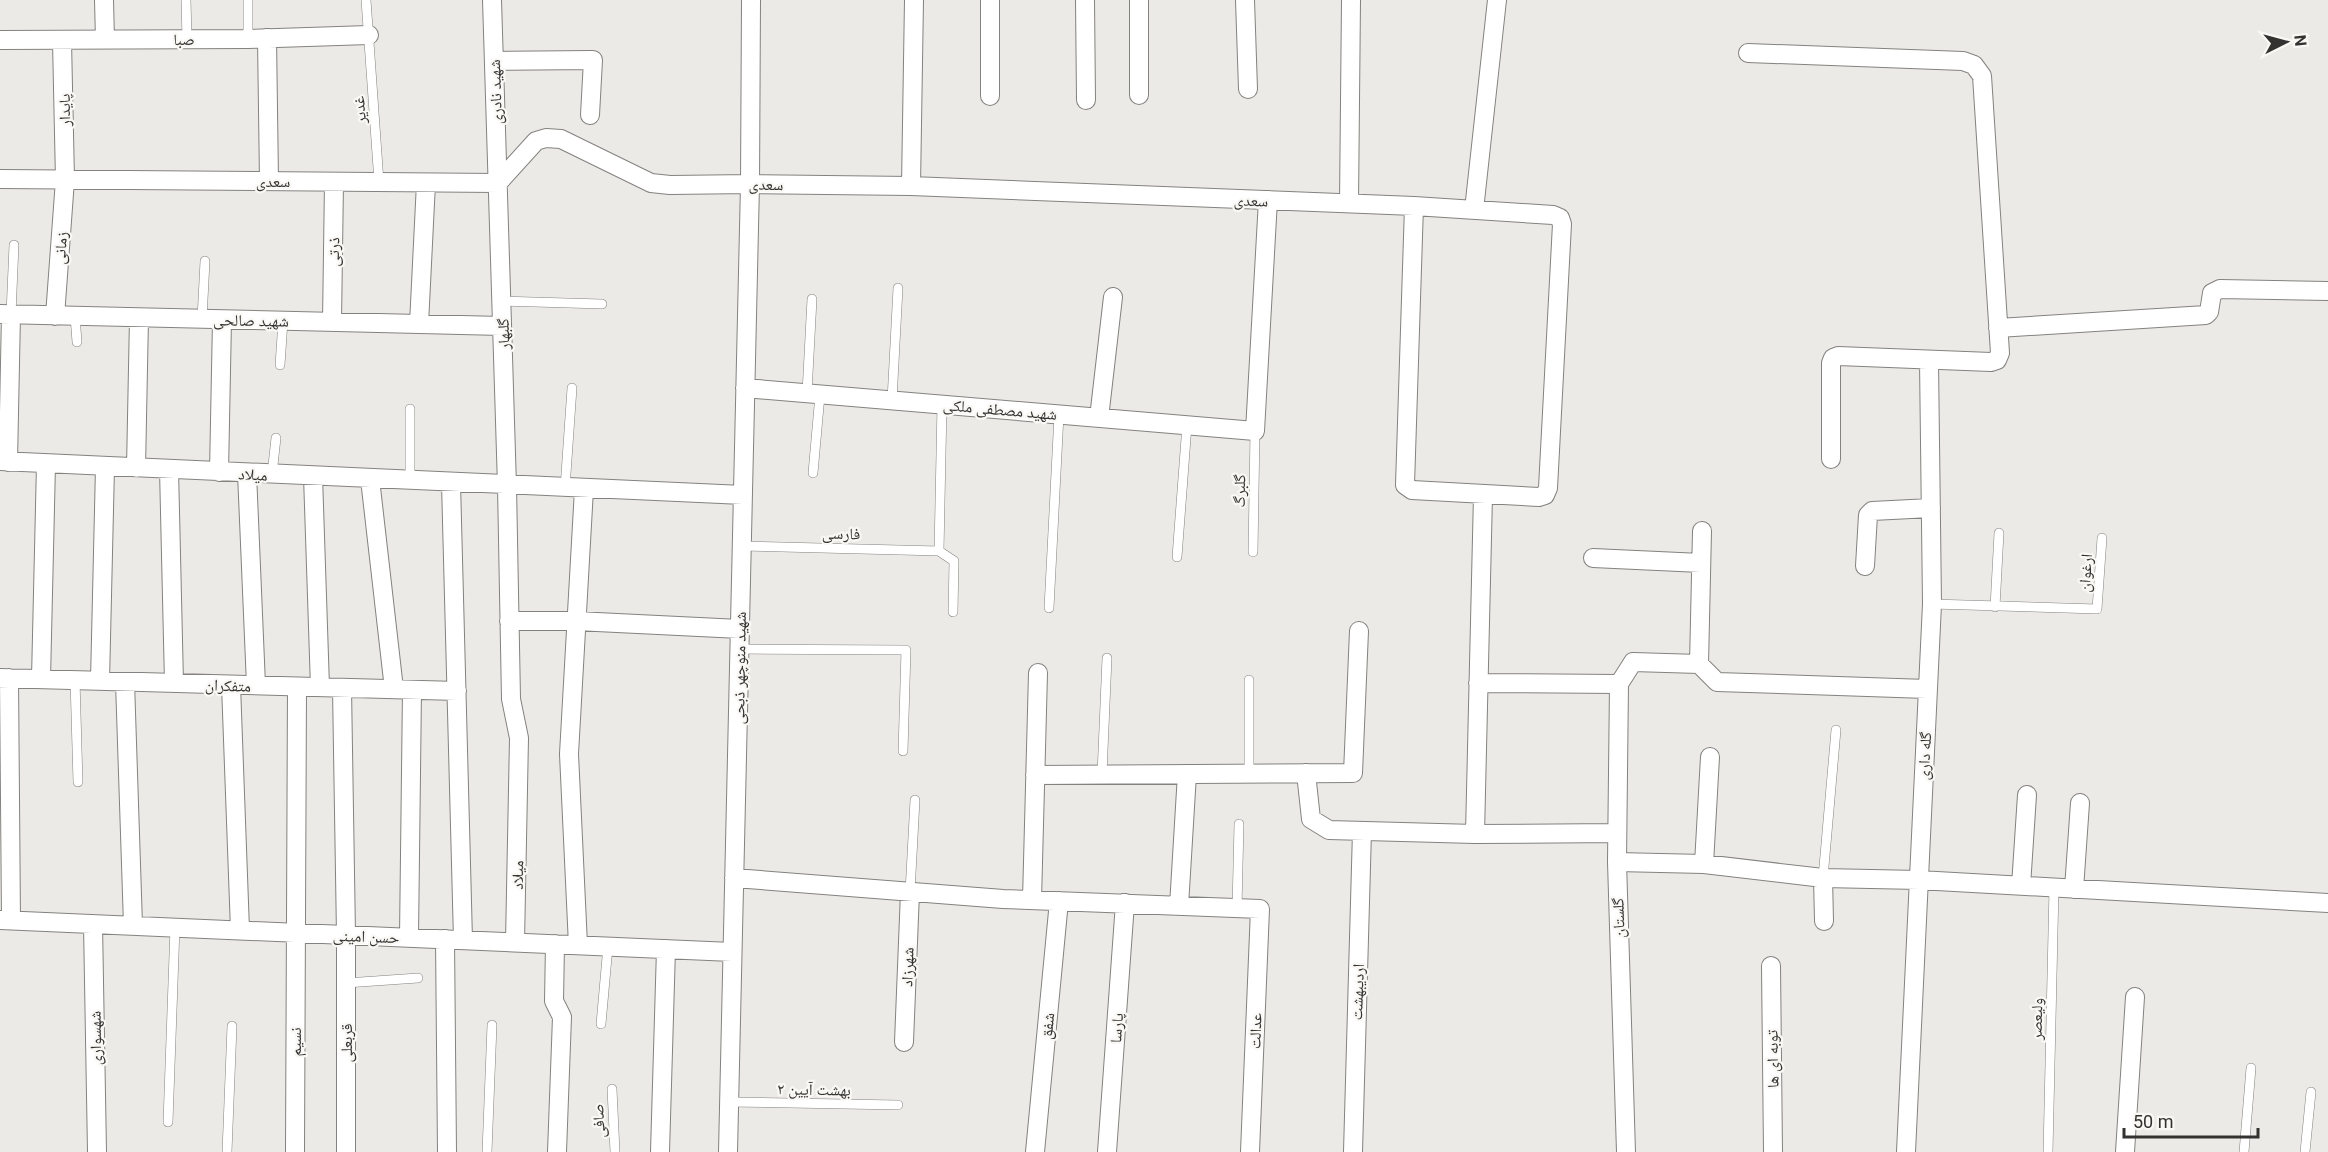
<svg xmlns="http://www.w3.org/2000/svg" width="2328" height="1152" font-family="Roboto,'Noto Naskh Arabic',sans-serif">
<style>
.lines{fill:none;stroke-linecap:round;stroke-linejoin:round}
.lane-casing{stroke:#84827f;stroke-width:10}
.street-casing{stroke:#84827f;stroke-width:20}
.lane{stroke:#fff;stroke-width:9}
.street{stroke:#fff;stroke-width:18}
.labels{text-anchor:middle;stroke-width:4.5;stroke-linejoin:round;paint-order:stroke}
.street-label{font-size:16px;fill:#333231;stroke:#f9f8f5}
</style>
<rect width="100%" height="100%" fill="#eceae7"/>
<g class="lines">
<defs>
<path id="lane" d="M 186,0 L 187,39
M 366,0 L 379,182
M 248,39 L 248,0
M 501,301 L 602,304
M 11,314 L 14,245
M 75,316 L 77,342
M 202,319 L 205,261
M 280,365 L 283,321
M 807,393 L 812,299
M 892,400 L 898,288
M 942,405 L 939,551 L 954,561 L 953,612
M 410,409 L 410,481
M 813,473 L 820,395
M 272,474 L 276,438
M 565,488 L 572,388
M 742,546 L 939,551
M 1253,552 L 1255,431
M 1177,557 L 1187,425
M 1932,604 L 2097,609 L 2102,538
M 1995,607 L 1999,533
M 1049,608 L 1059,415
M 739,649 L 906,650 L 903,751
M 75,680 L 78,782
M 1249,680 L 1249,773
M 1102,774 L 1107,658
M 1823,878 L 1836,730
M 910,892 L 915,800
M 1237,908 L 1239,824
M 346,983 L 418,978
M 601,1024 L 608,946
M 612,1089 L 615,1152
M 729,1102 L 898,1105
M 168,1122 L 175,927
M 227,1152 L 232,1026
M 487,1152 L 492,1025
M 2048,1152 L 2054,888
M 2244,1152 L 2251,1068
M 2305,1152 L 2311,1092"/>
<path id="street" d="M 104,0 L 105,40
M 492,0 L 507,486 L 511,699 L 519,738 L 515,942
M 1085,0 L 1086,100
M 1139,0 L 1139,95
M 1245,0 L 1248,89
M 267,38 L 269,181
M 0,40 L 248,39 L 369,35
M 1748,53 L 1963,61 L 1974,65 L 1982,76 L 2000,353 L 1997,360 L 1991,362 L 1838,356 L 1833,358 L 1831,363 L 1831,459
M 494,61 L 593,60 L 590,115
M 990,96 L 990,0
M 0,179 L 498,183 L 536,141 L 546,138 L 561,139 L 651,183 L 670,185 L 750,184 L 911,186 L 1414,206 L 1553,215 L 1560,218 L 1562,224 L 1548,488 L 1545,495 L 1539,497 L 1412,490 L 1405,485 L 1414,206
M 911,186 L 914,0
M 1349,203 L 1351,0
M 1474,210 L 1497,0
M 0,314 L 502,326
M 55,316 L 65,180 L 62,41
M 332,322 L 334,182
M 419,324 L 426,183
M 1998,328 L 2206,315 L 2209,312 L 2212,293 L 2220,289 L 2328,291
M 745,388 L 1255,431 L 1268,200
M 1099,418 L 1113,297
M 0,461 L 743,495
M 8,462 L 11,314
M 136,468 L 139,318
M 169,469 L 174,683
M 219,472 L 222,320
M 247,473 L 256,685
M 313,476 L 320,687
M 370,479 L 394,689
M 451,483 L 463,940
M 1593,558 L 1701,563
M 1865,566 L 1868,515 L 1872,511 L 1931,508
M 509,621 L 576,621 L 740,629
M 1699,664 L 1702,531
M 0,678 L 457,691
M 9,678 L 11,920
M 41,679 L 46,464
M 100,681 L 105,467
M 125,682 L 133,925
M 1478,683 L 1619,684
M 1619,684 L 1617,862 L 1626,1152
M 1619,684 L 1633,662 L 1699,664 L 1717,682 L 1927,689
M 231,685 L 240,930
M 342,688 L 346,935 L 346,1152
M 1306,773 L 1311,819 L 1329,830 L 1475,834 L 1617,833
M 1035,775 L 1353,773 L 1359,631
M 1475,834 L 1483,495
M 1617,862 L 1704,864 L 1823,878 L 1919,880 L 2328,903
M 1704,864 L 1710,757
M 734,878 L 1003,899 L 1260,909 L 1250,1152
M 1823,878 L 1824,921
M 2021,886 L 2027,795
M 2074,889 L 2080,803
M 1032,900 L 1038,673
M 1179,906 L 1187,774
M 0,920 L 732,952
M 93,924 L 97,1152
M 409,937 L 412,690
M 445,939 L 447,1152
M 555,944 L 554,1001 L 562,1017 L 557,1152
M 578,945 L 569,754 L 584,489
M 1771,966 L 1773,1152
M 904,1042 L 910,892
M 295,1152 L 297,687
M 660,1152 L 666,949
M 728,1152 L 750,184 L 751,0
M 1035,1152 L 1059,901
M 1107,1152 L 1125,903
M 1353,1152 L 1362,831
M 1906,1152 L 1932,604 L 1929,361
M 2125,1152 L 2135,997"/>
</defs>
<!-- lane casing -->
<use href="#lane" class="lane-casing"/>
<!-- street casing -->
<use href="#street" class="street-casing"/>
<!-- lane -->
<use href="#lane" class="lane"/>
<!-- street -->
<use href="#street" class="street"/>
</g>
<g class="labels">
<!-- street labels -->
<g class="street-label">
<text transform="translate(184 39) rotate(-1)" y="6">صبا</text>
<text transform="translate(495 92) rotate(-92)" y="6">شهید نادری</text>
<text transform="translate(64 110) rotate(-91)" y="6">پایدار</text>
<text transform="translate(359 110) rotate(-94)" y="6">غدیر</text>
<text x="273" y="187">سعدی</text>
<text transform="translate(766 184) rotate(1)" y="6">سعدی</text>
<text transform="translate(1251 200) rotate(2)" y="6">سعدی</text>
<text transform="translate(60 248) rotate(-86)" y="6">زمانی</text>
<text transform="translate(333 252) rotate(-89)" y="6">ذرتی</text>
<text transform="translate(251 320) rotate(1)" y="6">شهید صالحی</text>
<text transform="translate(503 334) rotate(-92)" y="6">گلبهار</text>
<text transform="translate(1000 409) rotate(5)" y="6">شهید مصطفی ملکی</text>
<text transform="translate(253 474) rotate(3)" y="6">میلاد</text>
<text transform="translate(1239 491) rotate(-89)" y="6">گلبرگ</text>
<text transform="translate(841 533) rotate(1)" y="6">فارسی</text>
<text transform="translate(2085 573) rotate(-86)" y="6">ارغوان</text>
<text transform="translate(739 668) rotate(-89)" y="6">شهید منوچهر ذبحی</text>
<text transform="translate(228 685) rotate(2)" y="6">متفکران</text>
<text transform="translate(1924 756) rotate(-87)" y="6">گله داری</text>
<text transform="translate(517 875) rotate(-89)" y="6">میلاد</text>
<text transform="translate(1618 918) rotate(-92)" y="6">گلستان</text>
<text transform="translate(366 936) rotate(2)" y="6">حسن امینی</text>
<text transform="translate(907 967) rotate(-88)" y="6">شهرزاد</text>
<text transform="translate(1357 992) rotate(-88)" y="6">اردیبهشت</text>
<text transform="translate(2036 1019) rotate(-89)" y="6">ولیعصر</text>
<text transform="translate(1047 1026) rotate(-84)" y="6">شفق</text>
<text transform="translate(1116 1028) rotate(-86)" y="6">پارسا</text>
<text transform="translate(1255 1031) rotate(-88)" y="6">عدالت</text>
<text transform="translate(95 1038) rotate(-91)" y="6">شهسواری</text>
<text transform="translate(295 1042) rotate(-90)" y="6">نسیم</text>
<text transform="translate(346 1043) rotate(-90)" y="6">قربعلی</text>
<text transform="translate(1772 1059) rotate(-91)" y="6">توبه ای ها</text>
<text transform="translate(814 1089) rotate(1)" y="6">بهشت آیین ۲</text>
<text transform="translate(598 1121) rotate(-93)" y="6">صافی</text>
</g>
</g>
<!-- north arrow -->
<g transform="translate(2286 42) rotate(84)" stroke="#f9f8f5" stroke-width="4.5" paint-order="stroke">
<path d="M0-4.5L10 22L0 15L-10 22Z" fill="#333231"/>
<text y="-9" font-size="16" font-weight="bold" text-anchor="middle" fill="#333231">N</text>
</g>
<!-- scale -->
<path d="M2124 1128v9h134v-9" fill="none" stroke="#333231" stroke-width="3"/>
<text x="2133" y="1128" font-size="18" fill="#333231" stroke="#f9f8f5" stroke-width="4.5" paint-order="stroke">50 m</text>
</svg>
